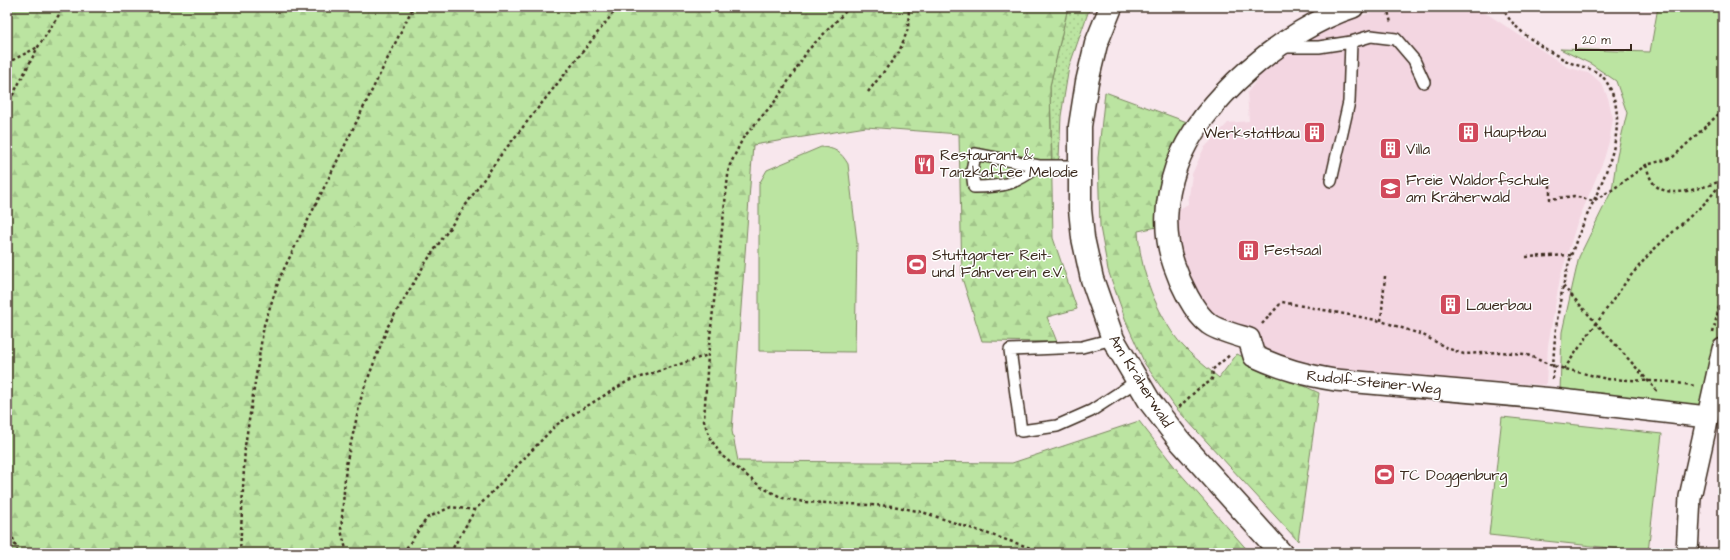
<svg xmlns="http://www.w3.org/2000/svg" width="1730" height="560" font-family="'Architects Daughter',sans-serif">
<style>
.built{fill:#f3d6e1}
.grass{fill:url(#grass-dots);stroke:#7b8760}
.forest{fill:url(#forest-firs);stroke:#7b8760}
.green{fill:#bbe4a1;stroke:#7b8760}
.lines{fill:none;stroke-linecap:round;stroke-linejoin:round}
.lane-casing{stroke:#3b2a1e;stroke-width:14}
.street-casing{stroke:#3b2a1e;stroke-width:24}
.secondary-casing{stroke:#3b2a1e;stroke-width:25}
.path{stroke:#3b2a1e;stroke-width:2.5;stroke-dasharray:3 3;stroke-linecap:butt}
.lane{stroke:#fff;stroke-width:11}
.street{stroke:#fff;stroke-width:21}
.secondary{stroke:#fff;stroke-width:22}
.labels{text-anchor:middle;stroke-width:3;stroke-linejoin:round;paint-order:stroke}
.poi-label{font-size:15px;fill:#3b2a1e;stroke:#fff;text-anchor:start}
.street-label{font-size:15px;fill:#3b2a1e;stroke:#fff}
</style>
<defs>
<pattern id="grass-dots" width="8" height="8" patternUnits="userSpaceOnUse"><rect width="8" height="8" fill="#bbe4a1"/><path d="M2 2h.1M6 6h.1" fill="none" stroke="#a2c48a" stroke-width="1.8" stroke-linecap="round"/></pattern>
<pattern id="forest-firs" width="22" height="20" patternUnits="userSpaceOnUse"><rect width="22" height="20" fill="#bbe4a1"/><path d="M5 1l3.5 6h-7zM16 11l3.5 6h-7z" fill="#a2c48a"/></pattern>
</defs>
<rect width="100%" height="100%" fill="#f8e7ed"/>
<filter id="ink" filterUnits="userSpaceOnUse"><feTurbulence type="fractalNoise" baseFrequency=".025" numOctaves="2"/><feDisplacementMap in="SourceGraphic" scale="8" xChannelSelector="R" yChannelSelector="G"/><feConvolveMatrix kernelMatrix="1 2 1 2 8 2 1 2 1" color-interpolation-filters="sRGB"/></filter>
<g filter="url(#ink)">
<!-- built -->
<path class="built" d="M 1391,7 L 1457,7 L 1471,8 L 1489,15 L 1567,67 L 1591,74 L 1602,84 L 1608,98 L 1613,118 L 1610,138 L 1604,159 L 1576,226 L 1560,278 L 1548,345 L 1546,385 L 1337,371 L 1306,366 L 1257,347 L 1216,319 L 1200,300 L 1178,251 L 1176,211 L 1188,204 L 1192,174 L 1204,148 L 1228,123 L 1249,121 L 1247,93 L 1265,69 L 1309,39 L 1347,20 Z"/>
<!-- grass -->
<path class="grass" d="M 1068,7 L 1090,7 L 1069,67 L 1061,116 L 1059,158 L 1056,161 L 1052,161 L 1050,86 Z"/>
<!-- forest -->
<path class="forest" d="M 7,7 L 1068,7 L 1050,86 L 1053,238 L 1077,309 L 1047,317 L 1057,342 L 982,341 L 962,278 L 959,134 L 866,127 L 753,145 L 732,431 L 738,461 L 1012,463 L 1139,421 L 1178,471 L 1250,553 L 7,553 Z
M 1105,92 L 1187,122 L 1160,186 L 1157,227 L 1138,231 C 1140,268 1153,304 1174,335 C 1186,352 1203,364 1219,378 L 1237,354 L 1319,393 L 1298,541 L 1175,407 L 1145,364 L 1127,324 L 1108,270 L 1100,227 L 1098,158 Z"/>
<!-- green -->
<path class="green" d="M 1658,7 L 1723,7 L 1723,331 L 1704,415 L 1560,391 L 1562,332 L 1579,257 L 1612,190 L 1617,155 L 1627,113 L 1616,81 L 1591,64 L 1560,49 L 1650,52 Z
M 821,147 C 835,148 841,152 848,164 L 857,242 L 855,352 L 759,351 L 759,184 L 767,170 Z
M 1502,417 L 1662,434 L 1648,552 L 1489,535 Z"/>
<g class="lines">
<defs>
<path id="lane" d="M 1351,42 L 1371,36 L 1396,39 L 1414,60 L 1424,82
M 1282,47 L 1319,47 L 1351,42 L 1349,102 L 1331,181
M 1039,166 C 1015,184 1004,187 974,187 L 972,171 L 975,154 L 1039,166 L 1079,166
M 1113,339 L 1082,347 L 1010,350 L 1021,431 L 1057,426 L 1091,411 L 1137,381"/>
<path id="street" d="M 1353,7 C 1287,28 1199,101 1176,167 C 1165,199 1163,234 1174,265 C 1180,283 1194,313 1209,324 C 1216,330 1240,336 1249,339 L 1254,356 C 1282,369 1305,375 1335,380 L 1553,399 L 1707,417
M 1687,553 L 1690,497 L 1723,349"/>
<path id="secondary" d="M 1111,7 L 1096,44 L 1087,82 L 1080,126 L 1080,209 L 1083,238 L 1092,279 L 1113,339 L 1150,402 L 1180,441 L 1281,553"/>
</defs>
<!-- lane casing -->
<use href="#lane" class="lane-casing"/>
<!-- street casing -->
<use href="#street" class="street-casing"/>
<!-- secondary casing -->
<use href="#secondary" class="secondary-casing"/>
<!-- path -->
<path class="path" d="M 850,7 L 808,50 L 777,99 L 743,138 L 729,167 L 708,355 L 704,421 L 710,438 L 721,455 L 761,487 L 783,498 L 804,502 L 893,506 L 922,512 L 1046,553
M 1377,7 L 1383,7
M 1387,7 L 1391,23
M 1502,7 C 1505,12 1508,18 1512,22 C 1526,38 1548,51 1567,61 C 1580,68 1597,67 1606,81 C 1640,135 1586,204 1571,256 C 1559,296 1553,338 1553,379
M 7,63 L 38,47
M 868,92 L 899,52 L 908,29 L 909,7
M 7,106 L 38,47 L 64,7
M 1646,165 C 1648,172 1650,180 1655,185 C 1671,200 1704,187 1721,181
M 1550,185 L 1550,199 L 1574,196 L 1593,201 L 1612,190 L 1646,165 L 1672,158 L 1723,110
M 1526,257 L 1571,255
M 1385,276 L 1381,321 L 1423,335 L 1447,348 L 1464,354 L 1500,352 L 1525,354 L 1553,366 L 1607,379 L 1672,382 L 1696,386
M 1563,286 L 1658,392
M 1262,324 L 1282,302 L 1381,321
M 1713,333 L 1723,289
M 1564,369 L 1628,279 L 1651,252 L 1707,201 L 1723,181
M 1179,407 L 1198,389 L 1211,381 L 1213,376 L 1212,370 L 1231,354
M 7,521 L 18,553
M 240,553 L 245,446 L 264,325 L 280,277 L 413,7
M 347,553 L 341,530 L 346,465 L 362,394 L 388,326 L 426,262 L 500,156 L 618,7
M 403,553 L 427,518 L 451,507 L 475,510
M 450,553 L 475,510 L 556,425 L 628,381 L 708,355"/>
<!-- lane -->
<use href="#lane" class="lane"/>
<!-- street -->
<use href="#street" class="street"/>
<!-- secondary -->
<use href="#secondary" class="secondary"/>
</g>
</g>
<!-- icons -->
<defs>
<symbol id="building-square" viewBox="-11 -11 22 22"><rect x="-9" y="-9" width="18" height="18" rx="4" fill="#d1495b" stroke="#fff"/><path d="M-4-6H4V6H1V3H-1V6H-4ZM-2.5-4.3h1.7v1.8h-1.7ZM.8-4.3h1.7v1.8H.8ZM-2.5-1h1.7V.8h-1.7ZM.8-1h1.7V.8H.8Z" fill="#fff"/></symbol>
<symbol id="restaurant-square" viewBox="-11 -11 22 22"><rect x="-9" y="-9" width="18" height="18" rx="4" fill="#d1495b" stroke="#fff"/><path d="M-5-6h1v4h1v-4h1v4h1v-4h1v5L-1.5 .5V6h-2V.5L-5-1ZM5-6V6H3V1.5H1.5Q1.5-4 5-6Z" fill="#fff"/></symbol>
<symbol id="school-square" viewBox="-11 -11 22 22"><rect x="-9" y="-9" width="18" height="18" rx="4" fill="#d1495b" stroke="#fff"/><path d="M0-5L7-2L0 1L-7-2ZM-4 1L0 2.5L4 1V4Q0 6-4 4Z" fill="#fff"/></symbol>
<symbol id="stadium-square" viewBox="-11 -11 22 22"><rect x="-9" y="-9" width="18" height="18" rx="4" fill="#d1495b" stroke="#fff"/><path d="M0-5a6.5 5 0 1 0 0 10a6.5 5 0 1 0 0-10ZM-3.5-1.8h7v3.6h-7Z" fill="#fff"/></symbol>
</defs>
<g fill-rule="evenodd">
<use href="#building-square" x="1456" y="120" width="25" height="25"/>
<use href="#building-square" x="1302" y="120" width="25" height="25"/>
<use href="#building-square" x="1378" y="136" width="25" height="25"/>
<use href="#restaurant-square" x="912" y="152" width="25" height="25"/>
<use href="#school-square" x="1378" y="176" width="25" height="25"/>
<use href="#building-square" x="1236" y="238" width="25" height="25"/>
<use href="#stadium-square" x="904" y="252" width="25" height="25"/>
<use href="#building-square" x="1438" y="292" width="25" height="25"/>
<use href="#stadium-square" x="1372" y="462" width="25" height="25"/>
</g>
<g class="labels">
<!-- poi labels -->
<g class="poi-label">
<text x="1484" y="137">Hauptbau</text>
<text x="1300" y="138" text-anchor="end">Werkstattbau</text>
<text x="1406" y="154">Villa</text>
<text x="940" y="160">Restaurant &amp;<tspan x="940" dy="17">Tanzkaffee Melodie</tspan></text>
<text x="1406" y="185">Freie Waldorfschule<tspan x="1406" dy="17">am Kräherwald</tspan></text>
<text x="1264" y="255">Festsaal</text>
<text x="932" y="260">Stuttgarter Reit-<tspan x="932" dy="17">und Fahrverein e.V.</tspan></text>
<text x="1466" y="310">Lauerbau</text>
<text x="1400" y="480">TC Doggenburg</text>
</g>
<!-- street labels -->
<g class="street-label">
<text transform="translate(1141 381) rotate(58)" y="5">Am Kräherwald</text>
<text transform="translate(1374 382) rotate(6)" y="5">Rudolf-Steiner-Weg</text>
</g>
</g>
<!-- margin -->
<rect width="1730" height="560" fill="none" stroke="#fff" stroke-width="24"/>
<rect x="12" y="12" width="1706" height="536" fill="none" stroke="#3b2a1e" stroke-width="1.5" filter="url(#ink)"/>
<!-- scale -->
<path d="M1576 44v6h55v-6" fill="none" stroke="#3b2a1e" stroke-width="2"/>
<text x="1582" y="44" font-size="12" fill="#3b2a1e" stroke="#ffffff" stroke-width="3" paint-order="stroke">20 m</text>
</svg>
